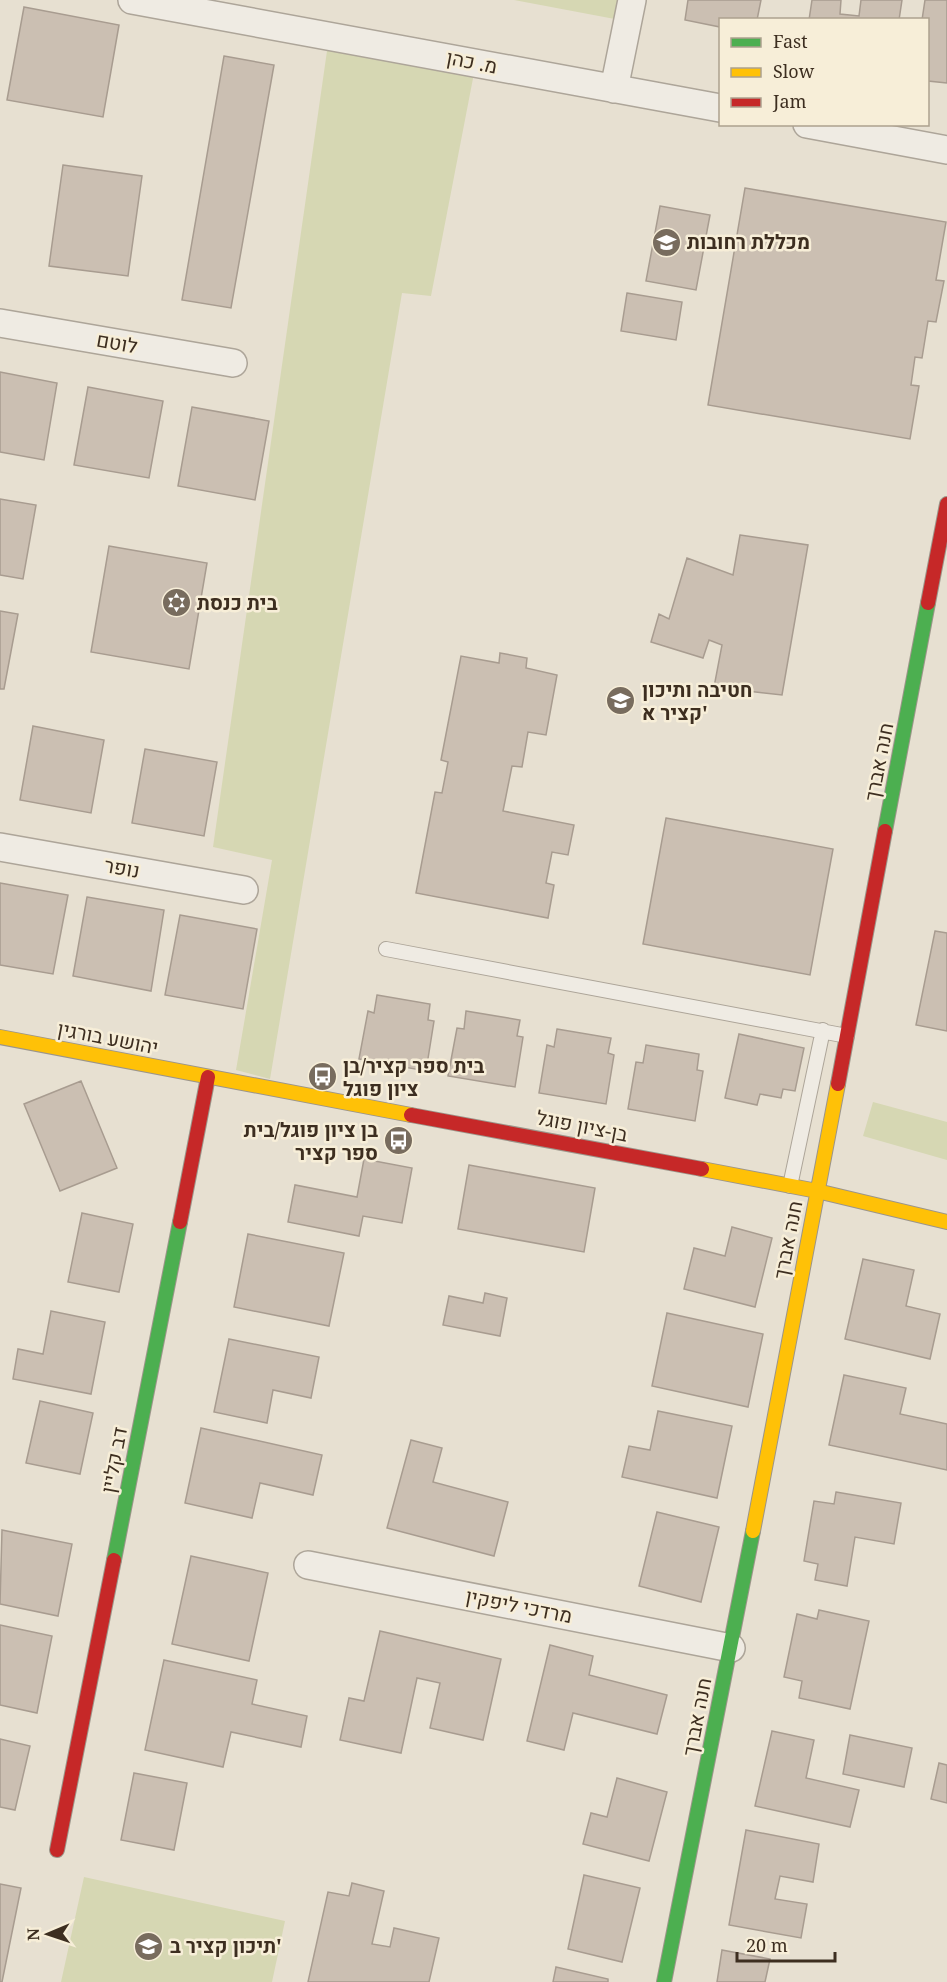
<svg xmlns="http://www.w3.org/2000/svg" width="947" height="1982" font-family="'Noto Serif',Heebo,serif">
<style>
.green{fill:#d6d7b3}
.building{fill:#cbbfb2;stroke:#a89c90;stroke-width:1.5}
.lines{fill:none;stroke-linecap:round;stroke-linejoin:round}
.lane-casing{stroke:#ada599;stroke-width:16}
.street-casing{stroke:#ada599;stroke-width:30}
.fast-casing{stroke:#9c958a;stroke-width:16}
.slow-casing{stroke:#9c958a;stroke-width:16}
.jam-casing{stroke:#9c958a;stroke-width:16}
.lane{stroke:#efebe3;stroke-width:14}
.street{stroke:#efebe3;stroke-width:27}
.fast{stroke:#4caf50;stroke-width:14}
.slow{stroke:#ffc107;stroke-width:14}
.jam{stroke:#c62828;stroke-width:14}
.labels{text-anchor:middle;stroke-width:5;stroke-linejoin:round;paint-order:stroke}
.street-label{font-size:20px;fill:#3d2e20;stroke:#f7eed8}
.poi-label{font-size:20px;font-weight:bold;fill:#3d2e20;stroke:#f7eed8;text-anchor:start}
</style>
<rect width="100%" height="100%" fill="#e7e0d1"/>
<!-- green -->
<path class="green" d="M 514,0 L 623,0 L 620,20 Z
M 328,44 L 475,68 L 431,296 L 402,293 L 270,1079 L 236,1070 L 272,860 L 213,847 Z
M 873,1102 L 947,1122 L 947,1160 L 863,1136 Z
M 84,1877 L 285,1921 L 272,1982 L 61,1982 Z"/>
<!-- building -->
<path class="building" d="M 688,0 L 761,0 L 757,20 L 720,20 L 720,27 L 685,20 Z
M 812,0 L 841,0 L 840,14 L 859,16 L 861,0 L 902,0 L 899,20 L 809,20 Z
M 925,0 L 947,0 L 947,83 L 928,81 L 928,20 L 922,20 Z
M 24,7 L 119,25 L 103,117 L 7,100 Z
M 224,56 L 274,65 L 231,308 L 182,300 Z
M 63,165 L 142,176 L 128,276 L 49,266 Z
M 745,188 L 946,222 L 936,280 L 944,281 L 936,322 L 928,321 L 922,358 L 915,357 L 911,385 L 919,386 L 910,439 L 708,405 Z
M 660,206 L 710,215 L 696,290 L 646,281 Z
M 627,293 L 682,302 L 676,340 L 621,331 Z
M 0,372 L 57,383 L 44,460 L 0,452 Z
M 88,387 L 163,401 L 149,478 L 74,465 Z
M 192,407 L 269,421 L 255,500 L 178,486 Z
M 0,499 L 36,505 L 23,579 L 0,575 Z
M 740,535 L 808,545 L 782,695 L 714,687 L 722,645 L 709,640 L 703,658 L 651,642 L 659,614 L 669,619 L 687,558 L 733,575 Z
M 109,546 L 207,563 L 189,669 L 91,652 Z
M 0,611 L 18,614 L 4,689 L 0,689 Z
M 500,653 L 527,658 L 526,668 L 557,675 L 546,735 L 528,732 L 522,767 L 512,766 L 503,811 L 574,825 L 568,855 L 552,852 L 546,883 L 554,885 L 548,918 L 416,893 L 435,792 L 442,793 L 448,762 L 441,760 L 461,656 L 499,663 Z
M 33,726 L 104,740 L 91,813 L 20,800 Z
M 145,749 L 217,762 L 204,836 L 132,823 Z
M 666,818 L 833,849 L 810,975 L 643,944 Z
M 0,883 L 68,895 L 53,974 L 0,965 Z
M 87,897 L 164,910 L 151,991 L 73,976 Z
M 180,915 L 257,929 L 243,1009 L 165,995 Z
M 935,931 L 947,933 L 947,1031 L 916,1025 Z
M 377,995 L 430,1004 L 428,1020 L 434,1021 L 426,1071 L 359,1059 L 368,1011 L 374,1013 Z
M 466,1011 L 520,1020 L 517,1036 L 523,1037 L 515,1087 L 448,1076 L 457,1028 L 464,1029 Z
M 557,1029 L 611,1038 L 608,1053 L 614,1055 L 606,1104 L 539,1093 L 547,1045 L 554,1047 Z
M 739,1034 L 804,1048 L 795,1091 L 783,1089 L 781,1098 L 760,1094 L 757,1105 L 725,1098 Z
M 646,1045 L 699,1054 L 697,1070 L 703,1071 L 695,1121 L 628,1109 L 636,1062 L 643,1063 Z
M 81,1081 L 117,1168 L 60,1191 L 24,1104 Z
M 364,1159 L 412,1168 L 402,1223 L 363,1216 L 359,1236 L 288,1222 L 295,1185 L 357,1197 Z
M 469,1165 L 595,1188 L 584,1252 L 458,1229 Z
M 82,1213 L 133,1224 L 119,1292 L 68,1282 Z
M 732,1227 L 772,1238 L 755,1307 L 684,1289 L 694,1248 L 725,1256 Z
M 248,1234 L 344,1253 L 329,1326 L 234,1307 Z
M 863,1259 L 914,1270 L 906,1306 L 940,1314 L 930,1359 L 845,1339 Z
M 485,1293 L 507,1298 L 500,1336 L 443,1325 L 449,1296 L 483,1303 Z
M 51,1311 L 105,1322 L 91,1394 L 13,1379 L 18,1349 L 43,1354 Z
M 667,1313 L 763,1334 L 748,1407 L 652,1386 Z
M 229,1339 L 319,1357 L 311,1398 L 273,1390 L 267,1423 L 214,1412 Z
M 844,1375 L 906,1388 L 900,1414 L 947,1424 L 947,1470 L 829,1445 Z
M 40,1401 L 93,1413 L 80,1474 L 26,1463 Z
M 658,1411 L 732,1426 L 717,1498 L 622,1477 L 629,1446 L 650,1450 Z
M 201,1428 L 322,1455 L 313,1495 L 260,1483 L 252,1518 L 185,1503 Z
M 411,1440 L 442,1448 L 433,1482 L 508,1502 L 494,1556 L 387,1528 Z
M 836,1492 L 901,1503 L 894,1544 L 855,1537 L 847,1586 L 815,1580 L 818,1564 L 804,1561 L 814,1501 L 834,1504 Z
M 657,1512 L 719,1527 L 701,1602 L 639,1586 Z
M 2,1530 L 72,1544 L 58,1616 L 0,1604 Z
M 191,1556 L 268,1573 L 249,1661 L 172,1644 Z
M 819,1610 L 869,1621 L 850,1709 L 799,1698 L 802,1681 L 784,1677 L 797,1614 L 817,1619 Z
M 0,1625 L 52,1636 L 37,1713 L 0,1705 Z
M 380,1631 L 501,1659 L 483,1740 L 430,1728 L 440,1683 L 417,1678 L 401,1753 L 340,1740 L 349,1698 L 364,1701 Z
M 550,1645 L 593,1656 L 589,1675 L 667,1695 L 657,1734 L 573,1713 L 564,1750 L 527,1741 Z
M 164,1660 L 257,1680 L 252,1704 L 307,1716 L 301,1747 L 231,1732 L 223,1767 L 145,1750 Z
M 772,1731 L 814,1740 L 806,1778 L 859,1790 L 850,1827 L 755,1806 Z
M 850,1735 L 912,1748 L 904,1787 L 843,1774 Z
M 0,1739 L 30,1746 L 15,1810 L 0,1807 Z
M 939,1763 L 947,1765 L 947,1803 L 931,1799 Z
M 134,1773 L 187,1783 L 174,1850 L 121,1840 Z
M 617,1778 L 667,1792 L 649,1861 L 583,1844 L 591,1813 L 607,1817 Z
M 746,1830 L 819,1844 L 813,1882 L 780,1876 L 775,1899 L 807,1904 L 801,1938 L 729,1925 Z
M 584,1875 L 640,1888 L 622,1962 L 568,1949 Z
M 352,1883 L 384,1891 L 372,1944 L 390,1947 L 394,1928 L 439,1938 L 429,1982 L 308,1982 L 328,1892 L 349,1896 Z
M 0,1884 L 21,1888 L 2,1982 L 0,1982 Z
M 722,1950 L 770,1959 L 765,1982 L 717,1982 Z
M 556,1967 L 608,1979 L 608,1982 L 553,1982 Z"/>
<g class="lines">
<defs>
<path id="lane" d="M 386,949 L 847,1036
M 790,1186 L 823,1030"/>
<path id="street" d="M 132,0 L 720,108
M 614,89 L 632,0
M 807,124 L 947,150
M 0,323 L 233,363
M 0,847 L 244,890
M 308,1565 L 731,1648"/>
<path id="fast" d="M 885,831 L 928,603
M 114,1560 L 180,1222
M 664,1982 L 753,1531"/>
<path id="slow" d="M 0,1037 L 411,1115
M 702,1169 L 817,1191 L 947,1222
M 753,1531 L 838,1084"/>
<path id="jam" d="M 928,603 L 947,504
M 838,1084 L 885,831
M 411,1115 L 702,1169
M 180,1222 L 208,1077
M 57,1850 L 114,1560"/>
</defs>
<!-- lane casing -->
<use href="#lane" class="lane-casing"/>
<!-- street casing -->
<use href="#street" class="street-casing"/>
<!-- fast casing -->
<use href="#fast" class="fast-casing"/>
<!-- slow casing -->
<use href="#slow" class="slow-casing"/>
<!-- jam casing -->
<use href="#jam" class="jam-casing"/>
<!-- lane -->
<use href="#lane" class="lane"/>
<!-- street -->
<use href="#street" class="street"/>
<!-- fast -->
<use href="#fast" class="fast"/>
<!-- slow -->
<use href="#slow" class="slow"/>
<!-- jam -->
<use href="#jam" class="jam"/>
</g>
<!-- icons -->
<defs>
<symbol id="school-disc" viewBox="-11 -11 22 22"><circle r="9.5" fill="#786c5e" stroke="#f7eed8"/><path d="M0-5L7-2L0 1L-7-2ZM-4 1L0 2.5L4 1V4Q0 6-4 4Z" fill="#fff"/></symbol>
<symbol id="synagogue-disc" viewBox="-11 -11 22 22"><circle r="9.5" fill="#786c5e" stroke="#f7eed8"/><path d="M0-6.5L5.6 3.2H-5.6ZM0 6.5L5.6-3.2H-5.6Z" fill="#fff"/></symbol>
<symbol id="bus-disc" viewBox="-11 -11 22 22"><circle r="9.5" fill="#786c5e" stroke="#f7eed8"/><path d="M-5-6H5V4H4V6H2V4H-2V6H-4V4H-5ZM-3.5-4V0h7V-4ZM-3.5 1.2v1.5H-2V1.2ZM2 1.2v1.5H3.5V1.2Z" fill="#fff"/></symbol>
</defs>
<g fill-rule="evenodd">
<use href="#school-disc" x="650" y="226" width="33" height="33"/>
<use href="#synagogue-disc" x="160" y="586" width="33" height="33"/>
<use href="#school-disc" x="604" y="684" width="33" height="33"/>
<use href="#bus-disc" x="306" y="1060" width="33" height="33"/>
<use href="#bus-disc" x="382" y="1124" width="33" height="33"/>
<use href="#school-disc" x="132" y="1930" width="33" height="33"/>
</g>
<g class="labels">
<!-- street labels -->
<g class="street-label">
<text transform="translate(472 62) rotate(11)" y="7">מ. כהן</text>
<text transform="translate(117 343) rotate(10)" y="7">לוטם</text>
<text transform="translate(879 762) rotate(-79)" y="7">חנה אברך</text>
<text transform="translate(122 868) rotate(10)" y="7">נופר</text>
<text transform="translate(108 1038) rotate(11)" y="7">יהושע בורגין</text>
<text transform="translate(582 1126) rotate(11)" y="7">בן-ציון פוגל</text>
<text transform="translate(788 1240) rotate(-79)" y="7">חנה אברך</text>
<text transform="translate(114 1460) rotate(-79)" y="7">דב קליין</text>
<text transform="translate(519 1606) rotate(11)" y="7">מרדכי ליפקין</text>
<text transform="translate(697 1717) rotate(-79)" y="7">חנה אברך</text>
</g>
<!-- poi labels -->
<g class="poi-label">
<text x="687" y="249">מכללת רחובות</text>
<text x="197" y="610">בית כנסת</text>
<text x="642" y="697">חטיבה ותיכון<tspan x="642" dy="23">קציר א'</tspan></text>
<text x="343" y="1073">בית ספר קציר/בן<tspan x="343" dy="23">ציון פוגל</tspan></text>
<text x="378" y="1137" text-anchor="end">בן ציון פוגל/בית<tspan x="378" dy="23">ספר קציר</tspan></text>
<text x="170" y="1953">תיכון קציר ב'</text>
</g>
</g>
<!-- legend -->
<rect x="719" y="18" width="210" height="108" fill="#f7eed8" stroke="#ada18e" stroke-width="1.5"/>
<rect x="731" y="38" width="30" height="9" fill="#4caf50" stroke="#ada18e" stroke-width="1.5"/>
<text x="773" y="48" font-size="18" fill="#3d2e20">Fast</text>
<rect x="731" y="68" width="30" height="9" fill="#ffc107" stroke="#ada18e" stroke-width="1.5"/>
<text x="773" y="78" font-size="18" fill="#3d2e20">Slow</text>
<rect x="731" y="98" width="30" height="9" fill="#c62828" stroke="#ada18e" stroke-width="1.5"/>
<text x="773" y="108" font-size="18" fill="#3d2e20">Jam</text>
<!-- north arrow -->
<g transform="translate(48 1934) rotate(268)" stroke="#f7eed8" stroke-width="4.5" paint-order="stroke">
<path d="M0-4.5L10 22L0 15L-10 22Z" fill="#3d2e20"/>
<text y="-9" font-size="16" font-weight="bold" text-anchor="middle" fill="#3d2e20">N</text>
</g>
<!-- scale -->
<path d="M737 1952v9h98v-9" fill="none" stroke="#3d2e20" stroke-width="3"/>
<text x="746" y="1952" font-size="18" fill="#3d2e20" stroke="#f7eed8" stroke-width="4.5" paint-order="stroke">20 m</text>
</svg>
